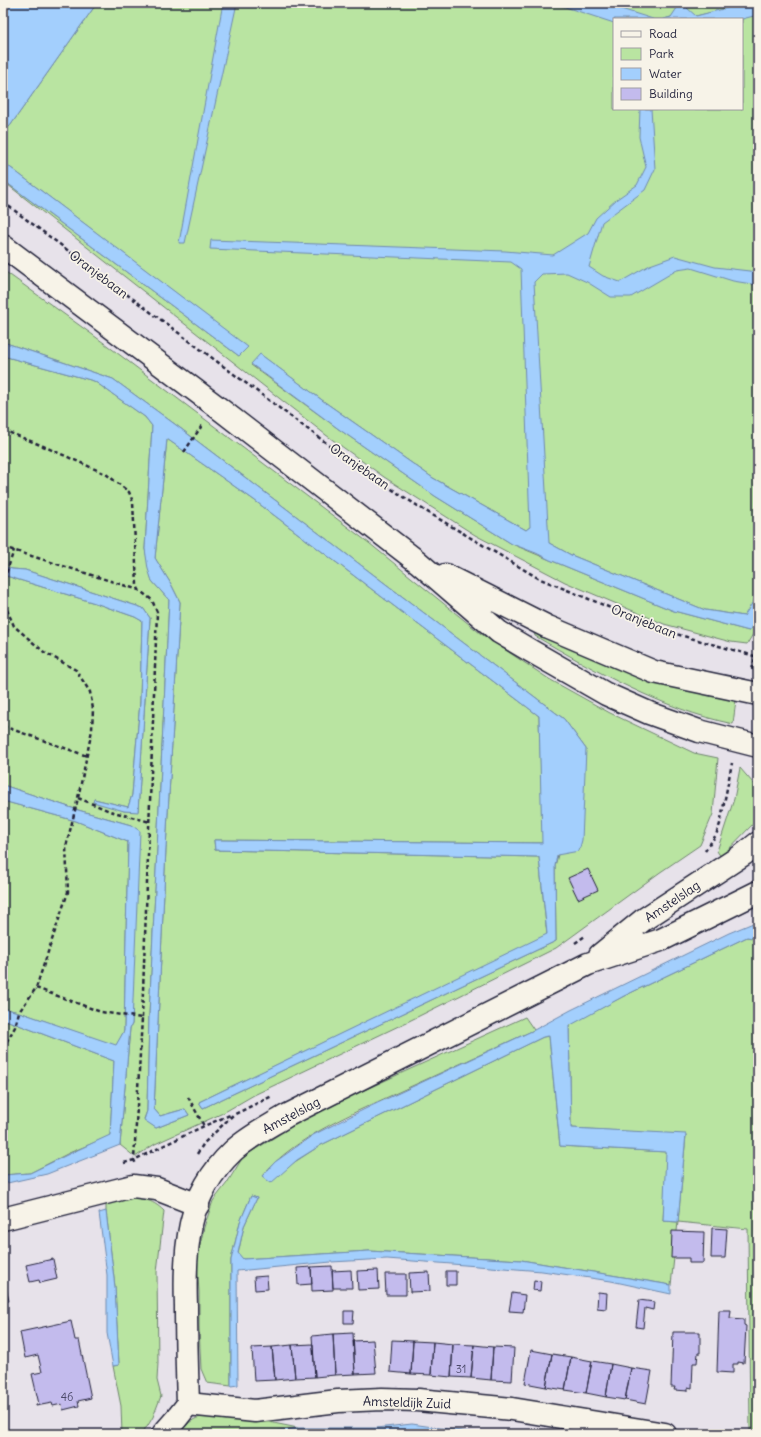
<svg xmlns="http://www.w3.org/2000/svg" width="761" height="1437" font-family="Delius,sans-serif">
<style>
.green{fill:#b9e4a1;stroke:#6e836e;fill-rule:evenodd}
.water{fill:#a3cffd;stroke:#6f8aaf}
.building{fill:#c3bbed;stroke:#22223b}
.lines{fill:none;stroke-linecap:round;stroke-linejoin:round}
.minor-casing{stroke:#22223b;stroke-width:25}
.tertiary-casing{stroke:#22223b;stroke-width:25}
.secondary-casing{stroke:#22223b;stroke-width:25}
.path{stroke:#22223b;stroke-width:2.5;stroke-dasharray:4 3;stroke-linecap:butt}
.minor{stroke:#f7f3e8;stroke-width:22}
.tertiary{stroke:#f7f3e8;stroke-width:22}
.secondary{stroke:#f7f3e8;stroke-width:22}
.labels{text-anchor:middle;stroke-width:3.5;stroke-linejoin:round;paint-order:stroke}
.number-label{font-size:11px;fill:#4a4868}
.street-label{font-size:13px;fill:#22223b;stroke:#f7f3e8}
</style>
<rect width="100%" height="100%" fill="#e7e2ea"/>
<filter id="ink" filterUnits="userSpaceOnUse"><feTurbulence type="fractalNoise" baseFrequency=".025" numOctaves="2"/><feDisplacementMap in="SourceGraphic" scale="8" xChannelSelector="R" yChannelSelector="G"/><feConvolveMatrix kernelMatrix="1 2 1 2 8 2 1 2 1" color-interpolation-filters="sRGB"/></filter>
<g filter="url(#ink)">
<!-- green -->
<path class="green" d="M 97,3 L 750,3 L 696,16 L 671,17 L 664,19 L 614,19 L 614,109 L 742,109 L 742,19 L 758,13 L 758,626 L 747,644 L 731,642 L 664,624 L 565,582 L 475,535 L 384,477 L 326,435 L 3,181 L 3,180 L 239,356 L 247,347 L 3,162 L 3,132 L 10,126 ZM 261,355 L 326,403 L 433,478 L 526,530 L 530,527 L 549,543 L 571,555 L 705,610 L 744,616 L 749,631 L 674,611 L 550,560 L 512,544 L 435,496 L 340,430 L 251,365 Z
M 3,270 L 104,343 L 369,543 L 480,633 L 549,679 L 610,713 L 694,753 L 718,758 L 713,814 L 700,845 L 659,873 L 556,948 L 407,1022 L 254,1095 L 223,1113 L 155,1144 L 135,1157 L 120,1145 L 130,1028 L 132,1024 L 131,825 L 78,810 L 3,785 L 3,575 L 95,603 L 135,617 L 142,621 L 140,702 L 132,795 L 128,807 L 94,799 L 124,811 L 138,811 L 150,618 L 143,608 L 25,570 L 12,569 L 3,566 L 3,356 L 94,381 L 145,417 L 152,426 L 145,549 L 152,581 L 169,600 L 149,1016 L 147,1111 L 144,1119 L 156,1128 L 189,1115 L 185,1109 L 160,1116 L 154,1109 L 166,848 L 180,602 L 171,584 L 155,558 L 167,439 L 254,500 L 539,716 L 543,843 L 214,840 L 215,850 L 539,857 L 547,935 L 199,1102 L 203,1108 L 556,941 L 555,866 L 586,749 L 564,719 L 176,425 L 113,379 L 3,342 Z
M 533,629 L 736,700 L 733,724 C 662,709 597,672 535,636 Z
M 740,768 L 753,783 L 757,797 L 754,823 L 721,857 L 717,851 L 734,799 Z
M 3,801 L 76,821 L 128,842 L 124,1031 L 116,1046 L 22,1013 L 3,1008 Z
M 747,937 L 758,939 L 758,1431 L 750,1431 L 748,1229 L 678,1222 L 671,1285 L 521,1260 L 369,1251 L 243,1259 L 238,1254 L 244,1226 L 257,1198 L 251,1196 L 240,1222 L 231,1260 L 231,1386 L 207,1383 L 201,1369 L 199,1327 L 199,1292 L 197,1260 L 204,1227 L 213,1201 L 227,1183 L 243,1157 L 307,1117 L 362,1091 L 525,1017 L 534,1030 C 490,1050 445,1071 401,1091 C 356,1112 294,1137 262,1176 L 290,1165 L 321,1145 L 543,1037 L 549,1036 L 560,1146 L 667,1152 L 663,1221 L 678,1222 L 686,1135 L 571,1128 L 569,1025 L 624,996 Z
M 3,1019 L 114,1061 L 110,1136 L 69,1153 L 30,1173 L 3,1175 Z
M 125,1197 C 142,1199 151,1198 164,1211 L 157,1272 L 158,1363 L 157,1380 L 161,1396 L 153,1417 L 147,1427 L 138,1434 L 122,1434 L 121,1406 L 113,1366 L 119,1365 L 115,1287 L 106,1211 L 106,1200 Z
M 225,1416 L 259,1420 L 298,1428 L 250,1434 L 179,1434 C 195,1413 201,1417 225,1416 Z"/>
<!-- water -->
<path class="water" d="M 3,3 L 97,3 L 10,126 L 3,132 Z
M 223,3 L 237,3 L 185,243 L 179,243 Z
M 553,3 L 602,3 L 653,19 L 614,19 L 614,23 Z
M 746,3 L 758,3 L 758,15 L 742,19 L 664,19 L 671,17 L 679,5 L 688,5 L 687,8 L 696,16 Z
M 640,109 L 651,109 L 655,169 L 645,190 L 602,222 L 589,267 L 603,276 L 620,282 L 650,265 L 675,256 L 715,267 L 758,272 L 758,285 L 733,281 L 691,268 L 677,270 L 631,297 L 611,297 L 587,282 L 567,273 L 542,274 L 534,282 L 549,543 L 571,555 L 705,610 L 744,616 L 758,594 L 758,617 L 749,631 L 674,611 L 550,560 L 536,553 L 512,544 L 435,496 L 340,430 L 251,364 L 260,354 L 326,403 L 433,478 L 526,530 L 530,527 L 521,269 L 511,262 L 210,249 L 211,240 L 505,251 L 553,255 L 588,233 L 596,218 L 617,199 L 637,185 L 646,167 L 639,137 Z
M 3,163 L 3,162 L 248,347 L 239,356 L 3,180 Z
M 3,342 L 113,379 L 176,425 L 564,719 L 586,749 L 582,840 L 579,851 L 557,855 L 555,866 L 556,941 L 203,1108 L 199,1102 L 547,934 L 539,857 L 215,850 L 214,840 L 542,843 L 539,716 L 254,500 L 167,439 L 155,558 L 171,584 L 180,602 L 166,848 L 154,1109 L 160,1116 L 185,1109 L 189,1115 L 156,1128 L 144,1120 L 147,1111 L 149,1016 L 169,600 L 152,581 L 148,569 L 145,549 L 152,426 L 145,417 L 94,381 L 3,356 Z
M 3,566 L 12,569 L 25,570 L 143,608 L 150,618 L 138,812 L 124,811 L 93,802 L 94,799 L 128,807 L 132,795 L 140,702 L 142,621 L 135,617 L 95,603 L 3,575 Z
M 3,785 L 78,810 L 131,825 L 140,831 L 132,1024 L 130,1028 L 120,1145 L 47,1174 L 3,1184 L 3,1175 L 30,1173 L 71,1153 L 110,1135 L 114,1061 L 3,1019 L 3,1008 L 22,1013 L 116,1045 L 124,1031 L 128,842 L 76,821 L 3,801 Z
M 758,921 L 758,939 L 747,937 L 624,996 L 569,1026 L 571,1128 L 686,1134 L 678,1222 L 663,1221 L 666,1152 L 560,1146 L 549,1036 L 543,1037 L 321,1145 L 297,1160 L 271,1183 L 262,1176 L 275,1162 L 313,1135 L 371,1106 L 534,1030 L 571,1010 L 729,933 Z
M 251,1196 L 257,1198 L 244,1226 L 238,1253 L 243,1259 L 369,1251 L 521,1260 L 671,1285 L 671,1294 L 611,1281 L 542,1271 L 387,1259 L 331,1262 L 237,1271 L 238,1385 L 231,1386 L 231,1260 L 240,1222 Z
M 106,1211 L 115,1287 L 119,1365 L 113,1366 L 107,1333 L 107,1275 L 99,1213 Z
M 412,1424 L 482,1434 L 250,1434 L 298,1428 L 376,1428 Z"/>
<!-- building -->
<path class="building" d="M 588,869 L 598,890 L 578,899 L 568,878 Z
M 712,1228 L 727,1229 L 725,1258 L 711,1258 Z
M 672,1231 L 704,1232 L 703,1263 L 689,1263 L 689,1258 L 671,1258 Z
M 53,1259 L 57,1279 L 40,1283 L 39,1280 L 30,1282 L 26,1265 Z
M 332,1266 L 333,1290 L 312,1291 L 311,1267 Z
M 311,1267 L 312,1284 L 298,1285 L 297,1268 Z
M 351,1270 L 352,1288 L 333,1288 L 332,1271 Z
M 378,1270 L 379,1289 L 358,1290 L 357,1271 Z
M 446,1271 L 456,1271 L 456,1285 L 446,1285 Z
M 429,1272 L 430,1291 L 410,1292 L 409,1273 Z
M 385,1274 L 406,1274 L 406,1295 L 386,1295 Z
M 3,1275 L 9,1301 L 3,1303 Z
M 267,1276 L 268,1289 L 255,1290 L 254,1277 Z
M 534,1280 L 541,1281 L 540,1291 L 533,1290 Z
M 598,1292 L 607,1293 L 606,1309 L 597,1308 Z
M 512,1293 L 525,1295 L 523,1312 L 509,1311 Z
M 639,1300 L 654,1302 L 653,1310 L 645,1308 L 643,1328 L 636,1327 Z
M 719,1310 L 731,1310 L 730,1318 L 744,1319 L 744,1325 L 746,1326 L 744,1363 L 738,1362 L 738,1364 L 733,1364 L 733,1373 L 717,1372 Z
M 344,1311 L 354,1311 L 353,1323 L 344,1323 Z
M 71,1321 L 75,1340 L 79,1340 L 91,1398 L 78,1401 L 79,1406 L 63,1410 L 62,1404 L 53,1406 L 52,1403 L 36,1406 L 36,1405 L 39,1404 L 32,1374 L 42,1372 L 38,1355 L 25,1358 L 20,1332 Z
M 673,1332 L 700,1332 L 700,1353 L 698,1353 L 697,1363 L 693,1363 L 692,1388 L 688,1387 L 688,1391 L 674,1390 L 675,1387 L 671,1387 Z
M 353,1333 L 355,1374 L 335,1375 L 333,1334 Z
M 333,1334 L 335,1375 L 315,1377 L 312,1336 Z
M 373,1340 L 376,1373 L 355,1374 L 353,1341 Z
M 392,1340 L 413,1341 L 411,1374 L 390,1372 Z
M 413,1341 L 433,1342 L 431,1375 L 411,1374 Z
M 433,1342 L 453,1344 L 451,1377 L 431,1375 Z
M 313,1344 L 315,1377 L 295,1378 L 292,1345 Z
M 453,1344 L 474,1345 L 471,1378 L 451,1377 Z
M 292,1345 L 295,1378 L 275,1380 L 272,1347 Z
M 474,1345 L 493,1347 L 491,1380 L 471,1378 Z
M 272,1347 L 275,1380 L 254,1381 L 252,1348 Z
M 493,1347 L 514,1348 L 512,1381 L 491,1380 Z
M 531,1350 L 552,1354 L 546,1387 L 525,1383 Z
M 552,1354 L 571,1357 L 565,1390 L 546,1387 Z
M 571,1357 L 592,1361 L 586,1393 L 565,1390 Z
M 592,1361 L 611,1364 L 606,1397 L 586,1393 Z
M 611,1364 L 631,1368 L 625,1400 L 606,1397 Z
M 631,1368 L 652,1371 L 646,1404 L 625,1400 Z"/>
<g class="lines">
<defs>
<path id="minor" d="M 3,1219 L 133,1186 L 157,1189 L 198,1205
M 188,1404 L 255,1411 L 338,1401 L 382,1399 L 418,1400 L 512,1409 L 665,1434"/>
<path id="tertiary" d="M 600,955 L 643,920 L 744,854 L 758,843
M 163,1434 L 177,1418 L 188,1404 C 187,1371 186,1339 186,1306 C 185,1279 185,1251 191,1224 C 197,1197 212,1171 233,1151 C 248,1137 268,1127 286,1116 L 588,964 L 661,940 L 758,892"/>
<path id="secondary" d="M 3,246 L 216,406 L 418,562 L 499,632 L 531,651 L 606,694 L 649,713 L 699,731 L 758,746
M 445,575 L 548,627 L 654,672 L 758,694"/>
</defs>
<!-- minor casing -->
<use href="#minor" class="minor-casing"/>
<!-- tertiary casing -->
<use href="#tertiary" class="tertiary-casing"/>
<!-- secondary casing -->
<use href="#secondary" class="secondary-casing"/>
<!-- path -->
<path class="path" d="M 3,202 L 337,451 L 370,475 L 424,510 L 538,578 L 669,632 L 758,657
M 3,430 L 43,446 L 106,474 L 129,492 L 133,502 L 137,585 L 139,590 L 152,600 L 157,612 L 142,1018
M 184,452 L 203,424
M 3,547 L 139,590
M 752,670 L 758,646
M 3,726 L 87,756
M 78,798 L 110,811 L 150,822
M 705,851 L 716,835 L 720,824 L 732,763
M 575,943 L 585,936
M 36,988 L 101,1012 L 142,1018 L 134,1160 L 136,1164
M 3,1048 L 15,1027 L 19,1012 L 36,988 L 68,892 L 66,847 L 78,798 L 92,730 L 93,709 L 90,692 L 76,670 L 44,652 L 14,626 L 4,603 L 4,580 L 14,550
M 188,1097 L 204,1126
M 197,1154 L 204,1143 L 233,1115 L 272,1096
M 124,1163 L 134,1160 L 204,1126 L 230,1115"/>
<!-- minor -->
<use href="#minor" class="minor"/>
<!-- tertiary -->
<use href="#tertiary" class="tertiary"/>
<!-- secondary -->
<use href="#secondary" class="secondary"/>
</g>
</g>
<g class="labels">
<!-- number labels -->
<g class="number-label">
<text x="461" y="1373">31</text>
<text x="67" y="1401">46</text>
</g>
<!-- street labels -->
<g class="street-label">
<text transform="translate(99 274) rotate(37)" y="5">Oranjebaan</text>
<text transform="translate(360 466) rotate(35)" y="5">Oranjebaan</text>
<text transform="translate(644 621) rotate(22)" y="5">Oranjebaan</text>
<text transform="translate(672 901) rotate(-34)" y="5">Amstelslag</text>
<text transform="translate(291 1115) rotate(-28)" y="5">Amstelslag</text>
<text transform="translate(407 1402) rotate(2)" y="5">Amsteldijk Zuid</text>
</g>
</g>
<!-- margin -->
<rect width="761" height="1437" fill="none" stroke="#f7f3e8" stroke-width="16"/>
<rect x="8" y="8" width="745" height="1421" fill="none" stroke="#22223b" stroke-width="1.5" filter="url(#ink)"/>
<!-- legend -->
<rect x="613" y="18" width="130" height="92" fill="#f7f3e8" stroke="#a29fa3"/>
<rect x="621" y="31" width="20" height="6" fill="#f7f3e8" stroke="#a29fa3"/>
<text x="649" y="38" font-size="12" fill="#22223b">Road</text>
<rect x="621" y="48" width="20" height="12" fill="#b9e4a1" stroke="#a29fa3"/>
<text x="649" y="58" font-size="12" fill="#22223b">Park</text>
<rect x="621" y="68" width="20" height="12" fill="#a3cffd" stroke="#a29fa3"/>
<text x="649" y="78" font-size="12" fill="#22223b">Water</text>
<rect x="621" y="88" width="20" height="12" fill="#c3bbed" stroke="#a29fa3"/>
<text x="649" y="98" font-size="12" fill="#22223b">Building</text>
</svg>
